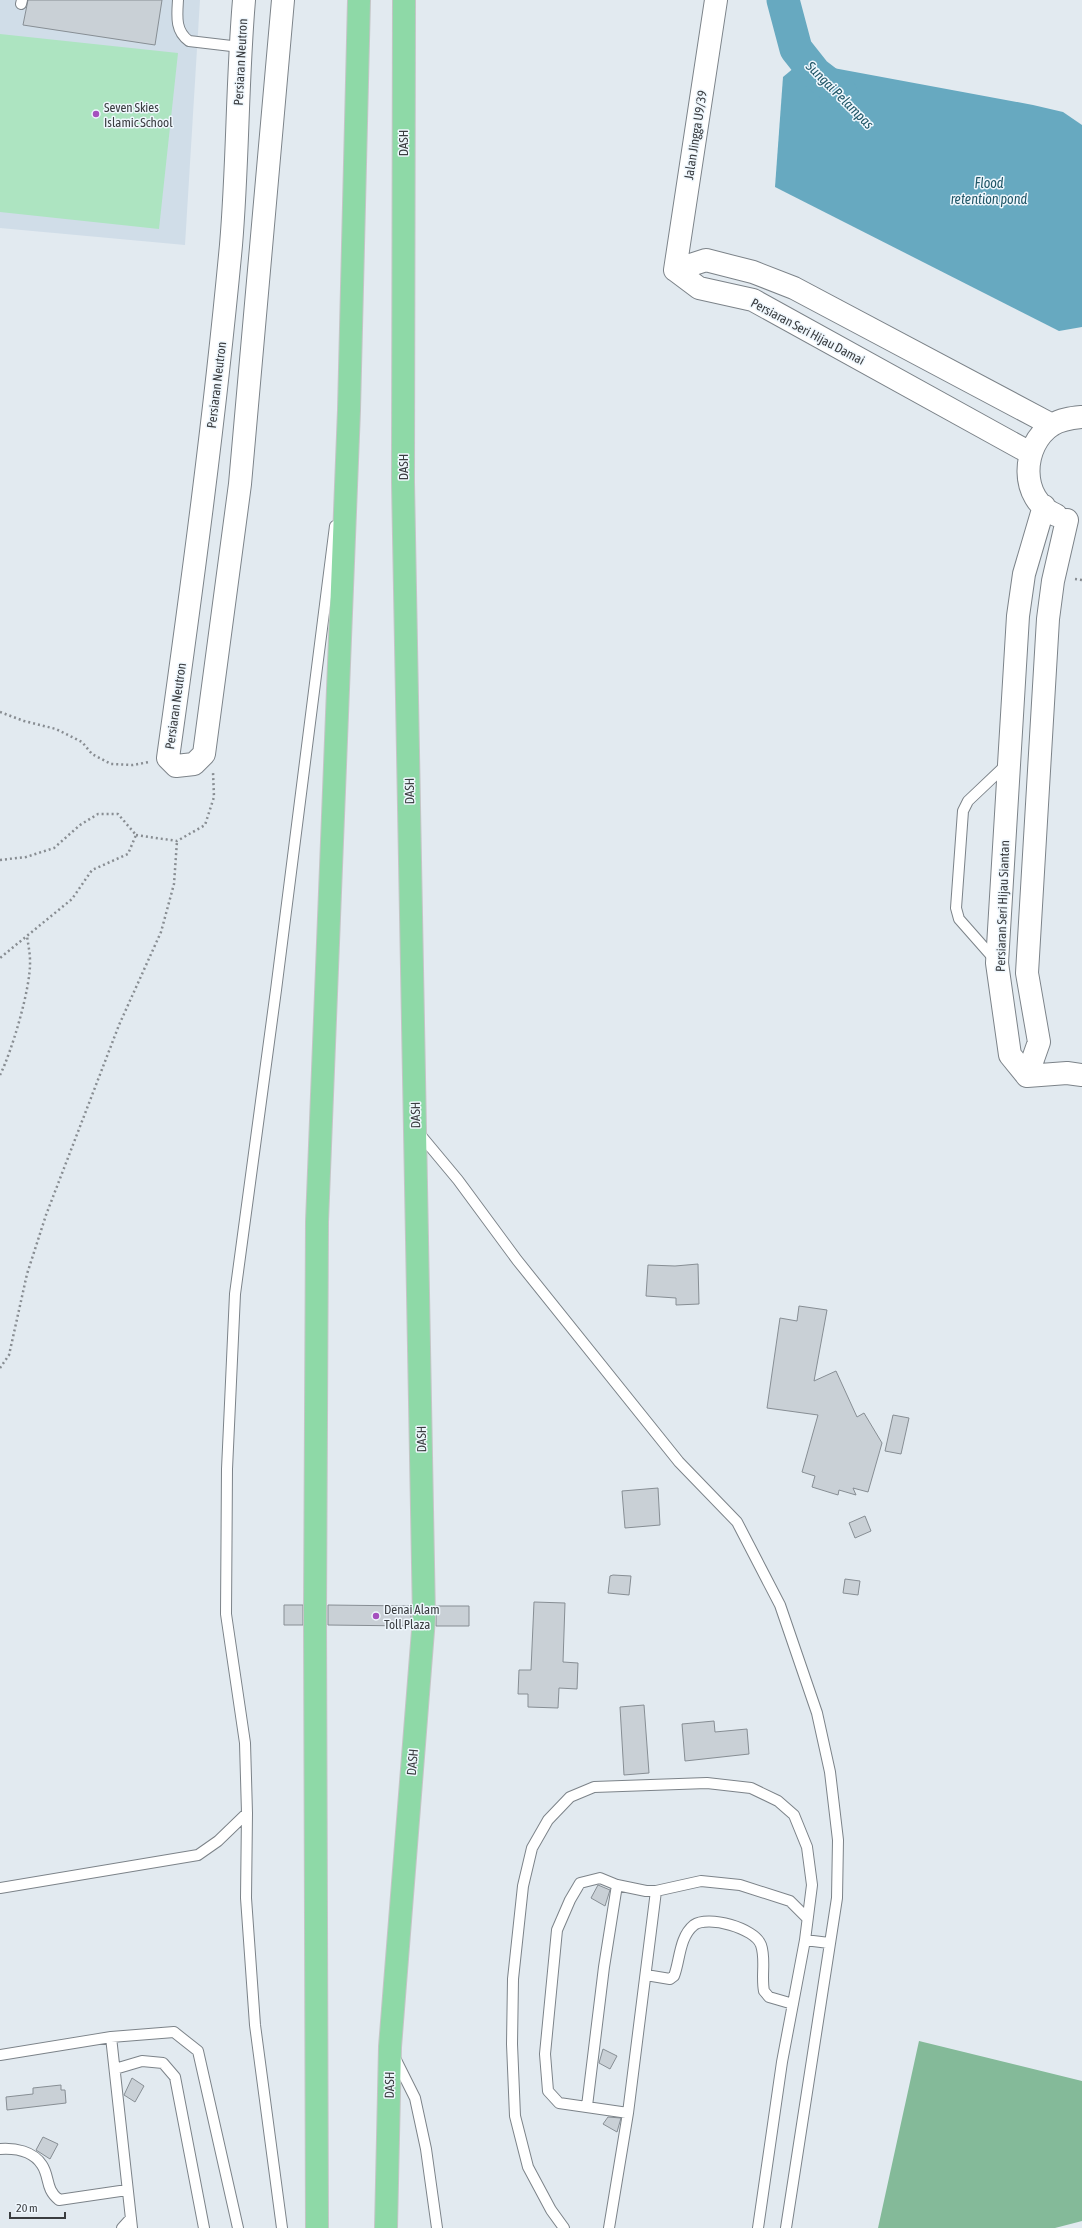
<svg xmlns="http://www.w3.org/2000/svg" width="1082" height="2228" font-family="'Asap Condensed',sans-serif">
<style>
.built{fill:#d0dde8}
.green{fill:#ade4c1}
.forest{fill:#84ba99}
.water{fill:#67a9c0}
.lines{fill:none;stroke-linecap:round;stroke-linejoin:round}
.river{stroke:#67a9c0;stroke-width:33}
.building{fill:#c9d0d6;stroke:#878e94}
.service-casing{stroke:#7c8389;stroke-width:12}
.tertiary-casing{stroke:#7c8389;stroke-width:24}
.motorway-casing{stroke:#c4c5c6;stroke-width:24}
.path{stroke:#888d92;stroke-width:2.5;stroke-dasharray:2 3;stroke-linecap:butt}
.service{stroke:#fff;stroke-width:10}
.tertiary{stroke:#fff;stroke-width:22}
.motorway{stroke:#8ed9a7;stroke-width:22}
.poi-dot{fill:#a550be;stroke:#eff7fd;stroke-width:1.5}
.labels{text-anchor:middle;stroke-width:3;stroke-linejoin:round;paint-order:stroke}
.street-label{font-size:13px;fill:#3a3d40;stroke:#eff7fd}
.poi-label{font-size:13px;fill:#3a3d40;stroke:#eff7fd;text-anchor:start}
.water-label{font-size:14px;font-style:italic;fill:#215768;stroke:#eff7fd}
</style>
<rect width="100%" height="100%" fill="#e2eaf0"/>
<!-- built -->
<path class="built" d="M 0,0 L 200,0 L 185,245 L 0,228 Z"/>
<!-- green -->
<path class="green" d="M 0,34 L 178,53 L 159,229 L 0,212 Z"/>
<!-- forest -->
<path class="forest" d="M 919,2041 L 1082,2081 L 1082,2221 L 1055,2228 L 878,2228 Z"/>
<!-- water -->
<path class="water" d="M 801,62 L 1033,105 L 1063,112 L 1082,125 L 1082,327 L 1059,331 L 775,187 L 783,77 Z"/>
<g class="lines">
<!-- river -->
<path class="river" d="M 783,0 L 796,49 L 815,73 L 841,93"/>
</g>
<!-- building -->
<path class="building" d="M 28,0 L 162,0 L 155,45 L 23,25 Z
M 698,1264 L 699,1304 L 676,1305 L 676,1298 L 646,1296 L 648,1265 L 675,1266 Z
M 799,1306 L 827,1310 L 814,1381 L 836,1371 L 857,1417 L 864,1413 L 882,1443 L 868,1492 L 853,1488 L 856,1495 L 839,1490 L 838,1495 L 812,1487 L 815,1476 L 802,1472 L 818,1415 L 767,1408 L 780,1318 L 797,1321 Z
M 893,1415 L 909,1418 L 901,1454 L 885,1451 Z
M 658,1488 L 660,1525 L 625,1528 L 622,1491 Z
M 865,1516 L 871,1531 L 855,1538 L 849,1523 Z
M 613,1575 L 631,1576 L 629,1595 L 608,1593 L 610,1576 Z
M 845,1579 L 860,1581 L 858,1595 L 843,1593 Z
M 534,1602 L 565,1603 L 563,1662 L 578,1663 L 577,1689 L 559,1688 L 558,1708 L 528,1707 L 528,1694 L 518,1694 L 519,1670 L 531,1670 Z
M 284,1605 L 303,1605 L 303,1625 L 284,1625 Z
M 328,1605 L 411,1606 L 411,1626 L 328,1625 Z
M 436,1606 L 469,1606 L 469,1626 L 436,1626 Z
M 644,1705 L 649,1773 L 624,1775 L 620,1707 Z
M 714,1721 L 715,1732 L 747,1729 L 749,1754 L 685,1761 L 682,1724 Z
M 598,1885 L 610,1890 L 605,1906 L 591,1898 Z
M 603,2049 L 617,2056 L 610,2069 L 599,2063 Z
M 132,2078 L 144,2086 L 135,2102 L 124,2095 Z
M 61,2085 L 61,2090 L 65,2090 L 66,2103 L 7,2110 L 6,2097 L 33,2094 L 33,2088 Z
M 608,2117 L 621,2118 L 617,2132 L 603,2124 Z
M 43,2137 L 58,2144 L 50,2159 L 36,2150 Z"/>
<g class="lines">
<defs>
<path id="service" d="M 178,0 C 177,16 175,31 189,41 L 240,47
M 21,4 L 22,0
M 996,961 L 959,919 L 956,908 L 963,811 L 968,801 L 1007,764
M 418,1132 L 458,1180 L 517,1260 L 679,1462 L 737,1522 L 780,1605 L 817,1713 L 830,1772 L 838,1840 L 837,1898 L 786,2228
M 247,1813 L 246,1898 L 255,2025 L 282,2228
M 0,1888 L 198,1855 L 218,1841 L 247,1813 L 245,1743 L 226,1614 L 227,1469 L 235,1294 L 276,990 L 335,526
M 805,1940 L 829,1943
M 646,1975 L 670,1979 L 674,1976 C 680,1961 679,1937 694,1925 C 708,1915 755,1928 761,1945 C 766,1959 761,1976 764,1991 L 769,1997 L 793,2004
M 111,2037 L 132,2228
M 0,2055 L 111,2037 L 174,2032 L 198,2051 L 238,2228
M 395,2058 L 415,2098 L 426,2149 L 437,2228
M 115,2069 L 142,2061 L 163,2063 L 175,2077 L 204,2228
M 587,2106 L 604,1967 L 617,1885
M 628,2113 L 559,2103 L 548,2091 L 545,2054 L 557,1930 L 570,1900 L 580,1883 L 600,1878 L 617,1885 L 646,1891 L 656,1891
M 0,2149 C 15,2148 33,2151 42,2165 C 50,2177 45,2189 59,2200 L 127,2190
M 122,2228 L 131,2218
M 564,2228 L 551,2210 L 528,2167 L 515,2116 L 512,2044 L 513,1979 L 523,1886 L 532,1848 L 548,1820 L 570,1797 L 594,1787 L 707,1783 L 751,1788 L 778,1801 L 794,1815 L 807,1847 L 812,1885 L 805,1940 L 782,2062 L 758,2228
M 609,2228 L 628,2113 L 656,1891 L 701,1881 L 740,1885 L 790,1901 L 806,1917"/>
<path id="tertiary" d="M 244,0 C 237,81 238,163 231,245 C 215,416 192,587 168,758 L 176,766 L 194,764 L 204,754 L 240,484 L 283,0
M 675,270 L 706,260 L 753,272 L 794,288 L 1052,425
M 675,270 L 699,288 L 753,300 L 1030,453
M 675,270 L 716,0
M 1056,515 C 1019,500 1021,445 1052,425 C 1061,419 1072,418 1082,417
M 1027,1076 L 1010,1055 L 997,963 L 1018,616 L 1024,574 L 1044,506
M 1027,1076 L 1039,1042 L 1027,973 L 1048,619 L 1053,581 L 1067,520
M 1027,1076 L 1067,1073 L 1082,1075"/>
<path id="motorway" d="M 317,2228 L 315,1615 L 317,1222 L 349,410 L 359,0
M 386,2228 L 390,2047 L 424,1618 L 403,482 L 404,0"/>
</defs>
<!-- service casing -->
<use href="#service" class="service-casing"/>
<!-- tertiary casing -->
<use href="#tertiary" class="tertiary-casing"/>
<!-- motorway casing -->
<use href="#motorway" class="motorway-casing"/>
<!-- path -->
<path class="path" d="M 1075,579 L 1082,580
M 0,712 L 24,721 L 56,729 L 82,742 L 92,754 L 111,764 L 133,765 L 149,762
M 136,835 L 177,841 L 205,825 L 214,797 L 213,772
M 0,860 L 26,857 L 54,848 L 80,825 L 98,814 L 118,814 L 136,835 L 128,854 L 92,870 L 72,899 L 0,958
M 0,1075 C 12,1051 31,987 30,961 C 30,952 28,944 27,936
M 0,1368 L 9,1355 L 27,1274 L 46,1215 L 119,1025 L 161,932 L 174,884 L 177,841"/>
<!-- service -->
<use href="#service" class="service"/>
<!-- tertiary -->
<use href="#tertiary" class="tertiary"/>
<!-- motorway -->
<use href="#motorway" class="motorway"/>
</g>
<!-- markers -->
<g class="poi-dot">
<circle cx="96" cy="114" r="4"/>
<circle cx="376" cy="1616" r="4"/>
</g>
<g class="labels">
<!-- street labels -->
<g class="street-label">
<text transform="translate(240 62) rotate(-87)" y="5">Persiaran Neutron</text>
<text transform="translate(695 135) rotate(-81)" y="5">Jalan Jingga U9/39</text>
<text transform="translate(403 143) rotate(-90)" y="5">DASH</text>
<text transform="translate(808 331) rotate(28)" y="5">Persiaran Seri Hijau Damai</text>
<text transform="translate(216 385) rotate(-83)" y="5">Persiaran Neutron</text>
<text transform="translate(403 467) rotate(-90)" y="5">DASH</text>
<text transform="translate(175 706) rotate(-82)" y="5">Persiaran Neutron</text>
<text transform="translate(409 791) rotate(-91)" y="5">DASH</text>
<text transform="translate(1002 906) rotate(-88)" y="5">Persiaran Seri Hijau Siantan</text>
<text transform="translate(415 1115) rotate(-91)" y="5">DASH</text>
<text transform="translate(421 1439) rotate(-91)" y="5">DASH</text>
<text transform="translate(412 1762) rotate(-85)" y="5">DASH</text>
<text transform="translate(389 2085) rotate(-89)" y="5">DASH</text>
</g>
<!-- poi labels -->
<g class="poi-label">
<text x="104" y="112">Seven Skies<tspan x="104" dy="15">Islamic School</tspan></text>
<text x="384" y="1614">Denai Alam<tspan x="384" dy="15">Toll Plaza</tspan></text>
</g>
<!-- water labels -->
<g class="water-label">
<text transform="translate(840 95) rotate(45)" y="5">Sungai Pelampas</text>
<text x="989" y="188">Flood<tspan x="989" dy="16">retention pond</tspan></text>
</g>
</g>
<!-- scale -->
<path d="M10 2212v6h55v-6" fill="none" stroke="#3a3d40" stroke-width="2"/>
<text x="16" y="2212" font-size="12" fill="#3a3d40" stroke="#eff7fd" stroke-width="3" paint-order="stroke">20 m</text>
</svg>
